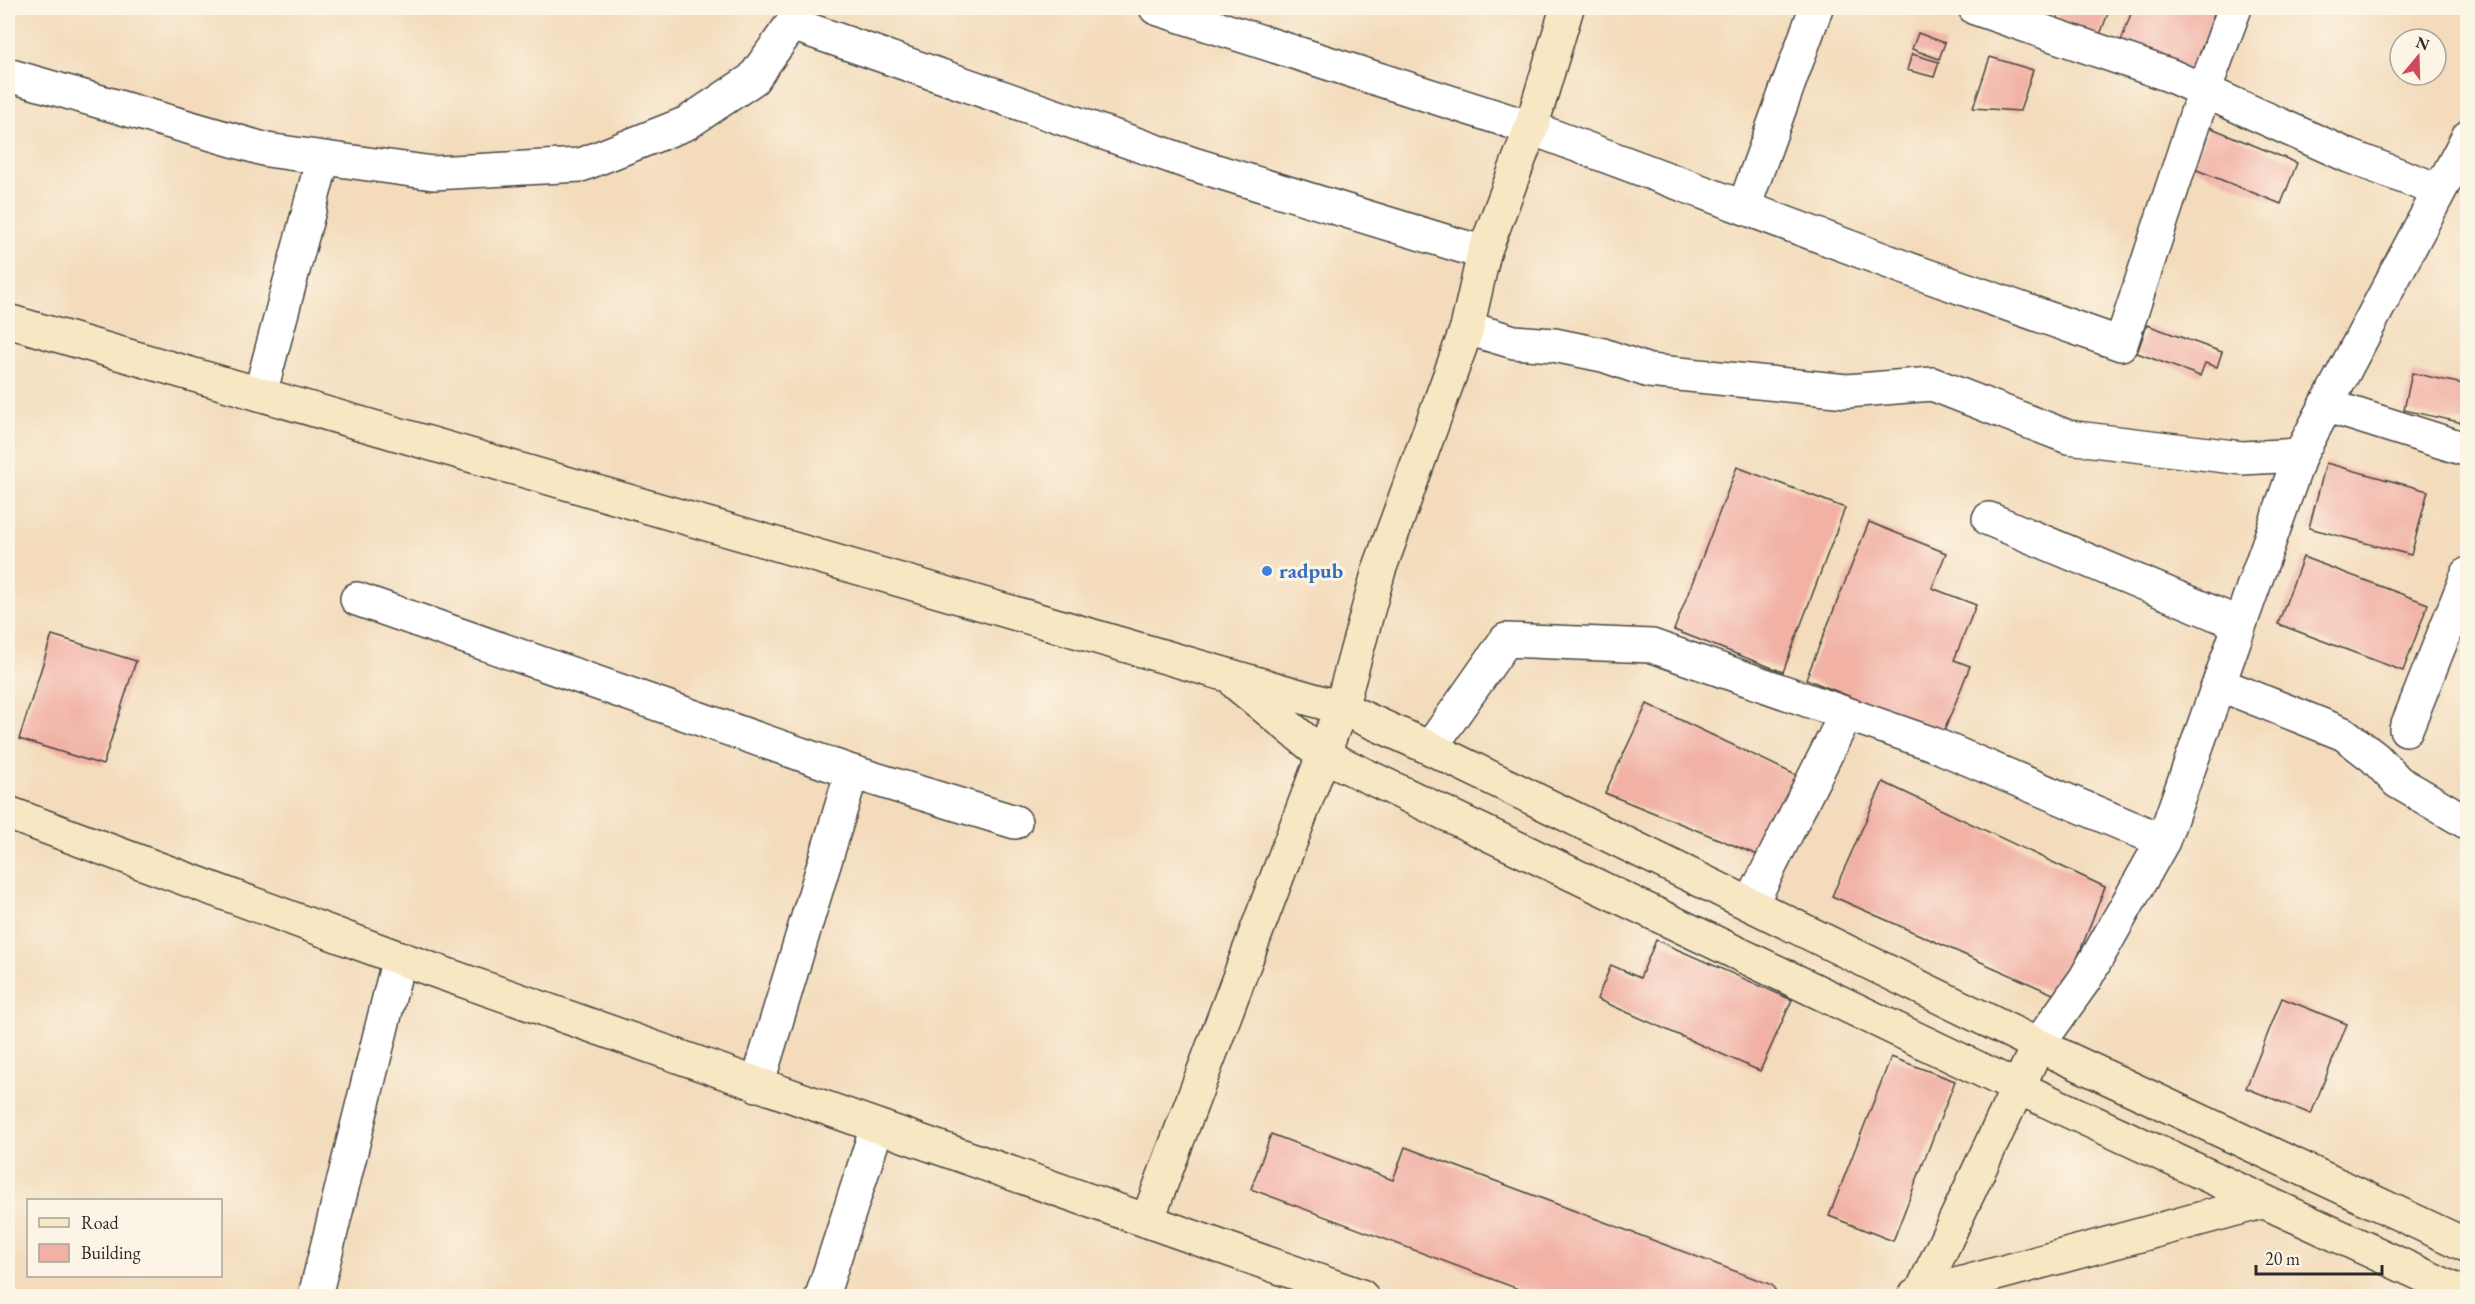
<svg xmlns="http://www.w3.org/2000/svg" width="2475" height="1304" font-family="'EB Garamond',serif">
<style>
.building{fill:#f1b1a5}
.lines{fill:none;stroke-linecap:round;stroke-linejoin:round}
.street-casing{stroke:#494541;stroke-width:36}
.secondary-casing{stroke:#494541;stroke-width:36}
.street{stroke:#fff;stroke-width:33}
.secondary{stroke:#f7e8c3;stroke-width:33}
.shop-dot{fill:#3f7fe0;stroke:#fcf5e5;stroke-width:2}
.labels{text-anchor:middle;stroke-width:6;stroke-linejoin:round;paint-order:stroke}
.shop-label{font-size:21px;font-weight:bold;fill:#366cbe;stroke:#fcf5e5;text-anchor:start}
</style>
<rect width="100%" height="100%" fill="#fcf5e5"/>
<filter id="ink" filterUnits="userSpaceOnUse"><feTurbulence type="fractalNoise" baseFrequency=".0167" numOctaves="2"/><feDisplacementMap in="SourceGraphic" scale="12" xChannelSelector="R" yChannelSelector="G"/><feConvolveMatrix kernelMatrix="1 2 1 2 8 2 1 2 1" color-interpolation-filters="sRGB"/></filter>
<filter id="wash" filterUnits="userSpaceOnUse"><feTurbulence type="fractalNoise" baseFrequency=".008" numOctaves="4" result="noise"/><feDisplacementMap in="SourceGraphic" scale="24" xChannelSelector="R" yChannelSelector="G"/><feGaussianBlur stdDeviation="1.35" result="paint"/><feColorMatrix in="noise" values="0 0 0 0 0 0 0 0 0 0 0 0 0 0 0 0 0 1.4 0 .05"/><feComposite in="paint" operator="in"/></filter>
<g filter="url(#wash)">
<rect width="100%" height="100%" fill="#f3dbbb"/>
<g id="blocks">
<!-- building -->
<path class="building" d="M 2054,8 L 2110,8 L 2098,40 L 2057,25 L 2059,10 Z
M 2133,8 L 2216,8 L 2194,73 L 2119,47 Z
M 1918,33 L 1945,43 L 1939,59 L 1912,49 Z
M 1912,54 L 1939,62 L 1934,77 L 1907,70 Z
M 1990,57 L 2033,70 L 2020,111 L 1973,108 Z
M 2209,127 L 2297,163 L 2281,204 L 2192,168 Z
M 2147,325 L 2222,352 L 2217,367 L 2205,363 L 2200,376 L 2137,353 Z
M 2412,373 L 2468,385 L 2468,424 L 2404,410 Z
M 2326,463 L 2428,491 L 2411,555 L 2309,528 Z
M 1737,467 L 1845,508 L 1783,672 L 1674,630 Z
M 1869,522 L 1946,553 L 1932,588 L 1976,605 L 1954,660 L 1970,666 L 1943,734 L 1806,679 Z
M 2303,557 L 2428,604 L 2403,671 L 2278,624 Z
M 52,635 L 136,661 L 103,765 L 19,739 Z
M 1647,704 L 1800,777 L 1765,858 L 1605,793 Z
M 1883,782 L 2105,887 L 2062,998 L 1832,896 Z
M 1656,940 L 1792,1000 L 1760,1071 L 1597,999 L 1611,965 L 1640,978 Z
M 2282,998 L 2347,1024 L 2311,1114 L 2246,1088 Z
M 1891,1057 L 1955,1081 L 1893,1241 L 1829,1216 Z
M 1271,1134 L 1393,1180 L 1405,1147 L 1772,1285 L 1778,1296 L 1537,1296 L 1251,1189 Z"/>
</g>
</g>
<g filter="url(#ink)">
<use href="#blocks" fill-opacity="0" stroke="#494541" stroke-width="1.5"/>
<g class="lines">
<defs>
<path id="street" d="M 1156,8 L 1531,128 L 1911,270 L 2121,344 L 2204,91 L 2235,8
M 1975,8 L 2169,75 L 2349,156 L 2438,190
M 792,24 L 1193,164 L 1484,253
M 8,75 L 267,150 L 433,173 L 581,165 L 687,123 L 753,79 L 792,24 L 797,8
M 1744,207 L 1816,8
M 1467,328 L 1514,342 L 1554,345 L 1603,355 L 1649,371 L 1847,391 L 1932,384 L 2068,437 L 2242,458 L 2300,455
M 260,394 L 323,158
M 2325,405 L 2468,450
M 1989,519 L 2240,624
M 357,599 L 852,772 L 1015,822
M 2219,684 L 2344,734 L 2375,758 L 2398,782 L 2468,823
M 2406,729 L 2468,574
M 1430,748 L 1506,640 L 1652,646 L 1933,744 L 2163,841
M 1751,904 L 1846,714
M 2038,1045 L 2085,979 L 2163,841 L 2300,455 L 2468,137
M 757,1085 L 852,772
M 315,1296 L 399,958
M 822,1296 L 877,1127"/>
<path id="secondary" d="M 8,321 L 1341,708 L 1430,748 L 2038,1045 L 2468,1246
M 1237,684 L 1323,755 L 2017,1087 L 2468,1296
M 8,813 L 399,958 L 1361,1296
M 1147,1221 L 1341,708 L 1379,570 L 1467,328 L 1484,253 L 1531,128 L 1567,8
M 1921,1293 L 2038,1045
M 1915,1296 L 2262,1202"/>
</defs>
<!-- street casing -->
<use href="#street" class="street-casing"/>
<!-- secondary casing -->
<use href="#secondary" class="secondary-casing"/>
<!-- street -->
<use href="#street" class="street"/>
<!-- secondary -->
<use href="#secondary" class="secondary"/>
</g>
</g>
<!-- markers -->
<circle class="shop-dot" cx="1267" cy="571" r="6"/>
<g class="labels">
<!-- shop labels -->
<g class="shop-label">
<text x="1279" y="578">radpub</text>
</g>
</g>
<!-- margin -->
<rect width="2475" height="1304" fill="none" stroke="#fcf5e5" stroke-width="30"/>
<!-- legend -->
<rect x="27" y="1199" width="195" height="78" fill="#fcf5e5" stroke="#a8a49b" stroke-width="1.5"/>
<rect x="39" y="1218" width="30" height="9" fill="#f7e8c3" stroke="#a8a49b" stroke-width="1.5"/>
<text x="81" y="1229" font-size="18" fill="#2b2b2b">Road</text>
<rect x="39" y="1244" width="30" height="18" fill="#f1b1a5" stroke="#a8a49b" stroke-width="1.5"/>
<text x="81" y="1259" font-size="18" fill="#2b2b2b">Building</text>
<!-- north arrow -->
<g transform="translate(2418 57) rotate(19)"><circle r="28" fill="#fcf5e5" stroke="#a8a49b" stroke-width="1.5"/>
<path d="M0-4.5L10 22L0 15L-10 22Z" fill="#d1495b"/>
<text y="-9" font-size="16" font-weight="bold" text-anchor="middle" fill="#2b2b2b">N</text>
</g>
<!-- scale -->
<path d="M2256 1265v9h126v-9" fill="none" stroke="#2b2b2b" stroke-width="3"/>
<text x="2265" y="1265" font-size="18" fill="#2b2b2b" stroke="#fcf5e5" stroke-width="4.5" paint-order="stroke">20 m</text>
</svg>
